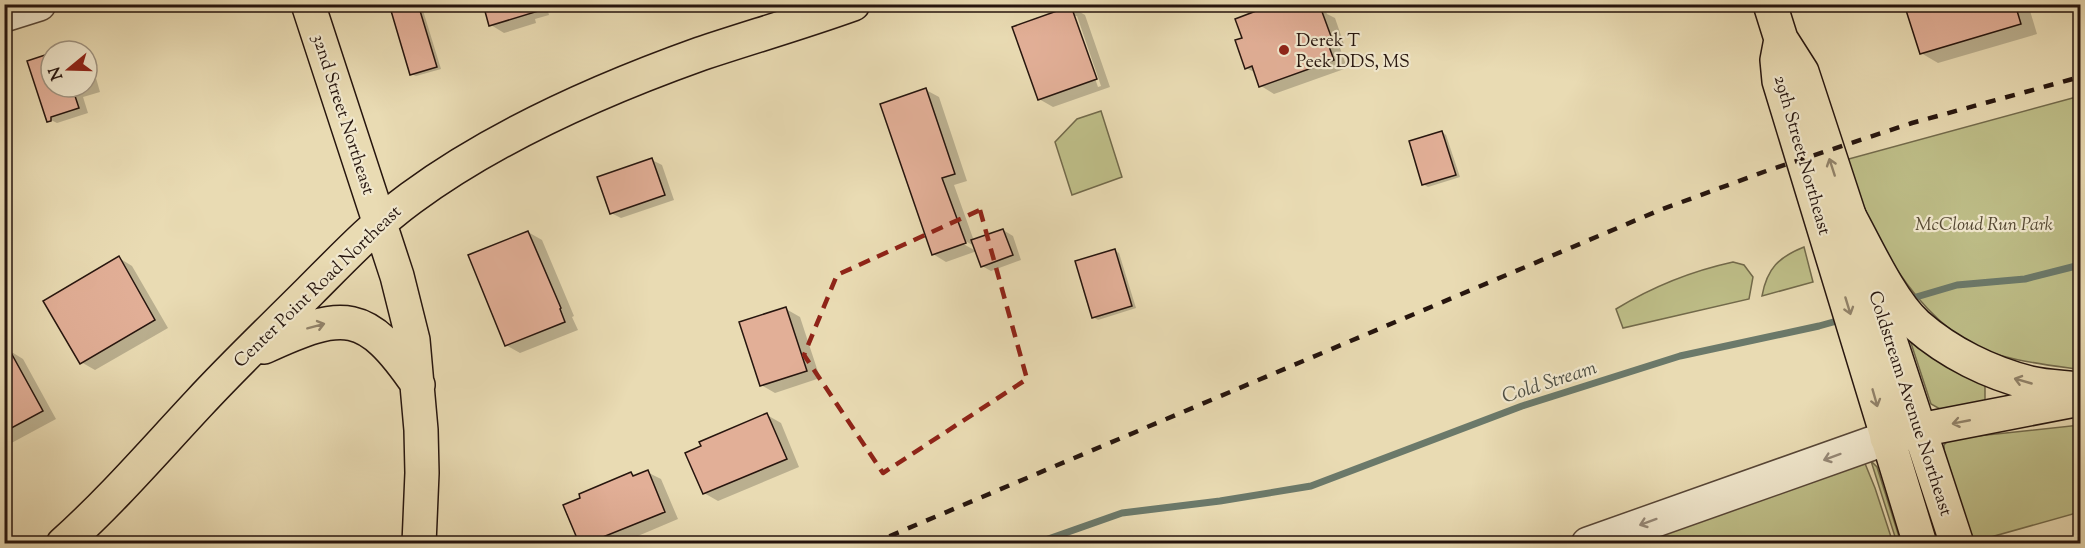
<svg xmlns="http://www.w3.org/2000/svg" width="2085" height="548" font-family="'Sorts Mill Goudy',serif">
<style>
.green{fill:#bebe88;stroke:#726a4b;stroke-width:1.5}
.shadow{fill:#0003;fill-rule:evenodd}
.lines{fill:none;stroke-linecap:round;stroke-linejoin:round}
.stream{stroke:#6b796a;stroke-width:7}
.building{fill:#e2af97;stroke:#26150e;stroke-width:1.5}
.minor-casing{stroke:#574637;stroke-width:36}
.major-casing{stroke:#26150e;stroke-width:36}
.highway-casing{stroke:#26150e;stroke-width:36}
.minor{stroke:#f1e8ce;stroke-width:33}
.major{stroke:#e9dbb3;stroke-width:33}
.highway{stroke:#e9dbb3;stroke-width:33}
.rail{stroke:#26150e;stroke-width:4.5;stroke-dasharray:10 10;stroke-linecap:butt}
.oneway{stroke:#918269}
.oneway2{stroke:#968978}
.marked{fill:none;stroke:#8f2418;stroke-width:4.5;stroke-dasharray:12 8;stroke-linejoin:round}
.poi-dot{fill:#8f2418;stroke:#f1e8ce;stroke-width:2}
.labels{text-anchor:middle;stroke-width:4.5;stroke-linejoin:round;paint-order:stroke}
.poi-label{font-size:18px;fill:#26150e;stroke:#f1e8ce;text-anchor:start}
.street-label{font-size:18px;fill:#26150e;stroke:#f1e8ce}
.park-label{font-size:18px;font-style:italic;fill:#544833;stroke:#f1e8ce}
.water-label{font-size:20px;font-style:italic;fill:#4e4f44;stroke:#f1e8ce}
</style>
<rect width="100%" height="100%" fill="#e9dbb3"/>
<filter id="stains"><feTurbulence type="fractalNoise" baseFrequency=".00333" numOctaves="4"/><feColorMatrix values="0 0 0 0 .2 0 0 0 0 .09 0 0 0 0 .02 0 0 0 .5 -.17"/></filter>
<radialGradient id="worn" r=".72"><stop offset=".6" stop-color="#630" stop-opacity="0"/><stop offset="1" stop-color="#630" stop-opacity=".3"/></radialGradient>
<!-- green -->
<path class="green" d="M 2080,96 L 2080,369 L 2076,369 C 2048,365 1997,359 1973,345 C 1907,307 1869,229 1845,160 Z
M 1101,111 L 1122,177 L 1072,195 L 1055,142 L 1077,119 Z
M 1804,247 L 1813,282 L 1762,296 C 1767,268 1779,257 1804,247 Z
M 1733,262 L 1744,265 L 1753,277 L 1749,299 L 1623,328 L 1616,309 C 1652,287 1692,271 1733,262 Z
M 1910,340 L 1985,379 L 1985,404 L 1940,409 L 1931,404 Z
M 2080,425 L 2080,512 L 1973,542 L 1944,451 L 1944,445 L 1949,439 Z
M 1864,461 L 1875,488 L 1893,543 L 1630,544 Z
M 1871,461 L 1877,467 L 1901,543 L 1897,543 Z"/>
<!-- shadow -->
<path class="shadow" d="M 390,4 L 421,4 L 441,69 L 416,76 L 411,74 Z
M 484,4 L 546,4 L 549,15 L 535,19 L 536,23 L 504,33 L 491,25 Z
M 1268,4 L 1323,4 L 1327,14 L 1335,18 L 1345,47 L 1340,48 L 1347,68 L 1274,94 L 1261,86 L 1256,73 L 1246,68 L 1244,39 L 1257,12 Z
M 1905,4 L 2028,4 L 2037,34 L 1938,63 L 1921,53 Z
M 1071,7 L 1085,15 L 1110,87 L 1053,107 L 1039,99 ZM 1073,16 L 1077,16 L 1101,86 L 1098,87 Z
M 51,55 L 51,87 L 87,87 L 87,62 L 92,64 L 100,92 L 83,97 L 88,113 L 57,123 L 47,118 Z
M 926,90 L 939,97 L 967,181 L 954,185 L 974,241 L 1003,230 L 1013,236 L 1021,260 L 991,271 L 982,266 L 977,251 L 946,262 L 933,254 ZM 960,238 L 976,247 L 976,251 L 958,241 Z
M 1442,132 L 1446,135 L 1460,177 L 1428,187 L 1423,184 Z
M 652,160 L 662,165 L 674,200 L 621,218 L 611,213 Z
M 528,232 L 542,240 L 574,316 L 572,317 L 578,330 L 520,353 L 506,345 Z
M 1115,251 L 1119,253 L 1136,308 L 1098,320 L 1093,317 Z
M 119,258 L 132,266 L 168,328 L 95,370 L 81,362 Z
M 786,309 L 800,317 L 820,378 L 775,393 L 761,385 Z
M 10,351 L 23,359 L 56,419 L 4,447 L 4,354 Z
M 767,415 L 781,423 L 799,467 L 718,501 L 704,493 Z
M 647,472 L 661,479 L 678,519 L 619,544 L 580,544 L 565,506 L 631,473 L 636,476 Z"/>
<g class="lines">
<!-- stream -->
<path class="stream" d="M 1906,300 L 1957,285 L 2025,279 L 2080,265
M 1034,544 L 1122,513 L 1220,501 L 1311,486 L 1522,406 L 1680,356 L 1819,326 L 1844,319"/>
</g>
<!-- building -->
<path class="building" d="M 389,4 L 418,4 L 437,67 L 410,75 Z
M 483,4 L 545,4 L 545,9 L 489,26 Z
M 1253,4 L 1313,4 L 1316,11 L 1321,9 L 1332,39 L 1327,41 L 1334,60 L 1259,87 L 1252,66 L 1245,69 L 1235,40 L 1242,38 L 1235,19 L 1256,11 Z
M 1904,4 L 2015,4 L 2021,24 L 1920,54 Z
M 1071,6 L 1097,79 L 1038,100 L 1012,27 Z
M 51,53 L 51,87 L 72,87 L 79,108 L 51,117 L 51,121 L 47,122 L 27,61 Z
M 926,88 L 955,174 L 942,178 L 966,243 L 932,255 L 880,104 Z
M 1442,131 L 1456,175 L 1422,185 L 1409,141 Z
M 652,158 L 665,195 L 610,214 L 597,177 Z
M 1003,229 L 1013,255 L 981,267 L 971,240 Z
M 528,231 L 561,308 L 560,309 L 565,322 L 505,346 L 468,255 Z
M 1115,249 L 1132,306 L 1092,318 L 1075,261 Z
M 119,256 L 155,320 L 80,364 L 43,301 Z
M 786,307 L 807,371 L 760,386 L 739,322 Z
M 4,340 L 43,411 L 4,432 Z
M 767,413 L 787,459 L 703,494 L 685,453 L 701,446 L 699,442 Z
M 648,470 L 665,512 L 588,543 L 579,543 L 563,505 L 580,498 L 579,494 L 631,472 L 633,476 Z"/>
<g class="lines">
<defs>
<path id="minor" d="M 4,15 L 39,4
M 1588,544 L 1887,438"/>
<path id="major" d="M 308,4 L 397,276 L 413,340 L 421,430 L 422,473 L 419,544
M 1770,4 L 1781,39 L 1802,72 L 1957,544
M 1781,39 L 1777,60 L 1779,81 L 1920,544
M 264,347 C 344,310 366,309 418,385
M 63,544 C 112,500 155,450 199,403 C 235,364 273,328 310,291 C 342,259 374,225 411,198 C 494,137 602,89 700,54 C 751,37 803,22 853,4"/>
<path id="highway" d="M 1847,212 C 1865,244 1890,301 1917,325 C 1949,353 1990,373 2030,383 C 2046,387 2064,387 2080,389
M 1887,438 L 1920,430 L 2080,399"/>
</defs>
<!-- minor casing -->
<use href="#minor" class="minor-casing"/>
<!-- major casing -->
<use href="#major" class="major-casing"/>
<!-- highway casing -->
<use href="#highway" class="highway-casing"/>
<!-- minor -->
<use href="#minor" class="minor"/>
<!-- major -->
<use href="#major" class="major"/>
<!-- highway -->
<use href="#highway" class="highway"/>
<!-- rail -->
<path class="rail" d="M 871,544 L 1660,210 L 1769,170 L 1912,123 L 2080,77"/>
</g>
<!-- one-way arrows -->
<defs><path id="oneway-shaft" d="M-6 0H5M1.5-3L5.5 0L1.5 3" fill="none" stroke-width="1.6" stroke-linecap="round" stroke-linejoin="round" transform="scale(1.5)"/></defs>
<g class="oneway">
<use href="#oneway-shaft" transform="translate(1832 167) rotate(-108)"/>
<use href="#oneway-shaft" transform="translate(1848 306) rotate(73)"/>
<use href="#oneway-shaft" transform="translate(316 326) rotate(-15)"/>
<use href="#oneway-shaft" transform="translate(2023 381) rotate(-164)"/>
<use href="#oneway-shaft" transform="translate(1875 398) rotate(74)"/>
<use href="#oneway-shaft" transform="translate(1961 422) rotate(169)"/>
</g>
<g class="oneway2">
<use href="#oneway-shaft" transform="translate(1832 457) rotate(160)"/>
<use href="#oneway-shaft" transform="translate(1648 522) rotate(160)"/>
</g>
<!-- marked area -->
<path class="marked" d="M 980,210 L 1027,379 L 883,473 L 804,355 L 837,275 Z"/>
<!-- markers -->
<circle class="poi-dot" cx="1284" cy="50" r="6"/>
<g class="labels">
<!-- poi labels -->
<g class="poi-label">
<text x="1296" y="46">Derek T<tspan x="1296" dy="21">Peek DDS, MS</tspan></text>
</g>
<!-- street labels -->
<g class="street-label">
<text transform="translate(344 114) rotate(72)" y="6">32nd Street Northeast</text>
<text transform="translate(1803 155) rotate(74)" y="6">29th Street Northeast</text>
<text transform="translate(317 286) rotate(-44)" y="6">Center Point Road Northeast</text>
<text transform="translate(1911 403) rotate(72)" y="6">Coldstream Avenue Northeast</text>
</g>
<!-- park labels -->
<g class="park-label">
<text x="1984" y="230">McCloud Run Park</text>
</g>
<!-- water labels -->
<g class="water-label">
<text transform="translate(1549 381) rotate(-18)" y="7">Cold Stream</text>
</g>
</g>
<!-- margin -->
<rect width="2085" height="548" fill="none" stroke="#e9dbb3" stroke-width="24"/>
<rect x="6" y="6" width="2073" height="536" fill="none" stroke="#26150e" stroke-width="3"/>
<rect x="12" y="12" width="2061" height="524" fill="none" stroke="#26150e" stroke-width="1.5"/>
<!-- north arrow -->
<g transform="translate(69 69) rotate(251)"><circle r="28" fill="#f1e8ce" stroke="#a09481" stroke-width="1.5"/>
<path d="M0-4.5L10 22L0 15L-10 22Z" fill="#8f2418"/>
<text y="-9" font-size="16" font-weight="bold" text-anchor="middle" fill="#26150e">N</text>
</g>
<rect width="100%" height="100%" filter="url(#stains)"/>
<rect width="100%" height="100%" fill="url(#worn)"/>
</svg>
